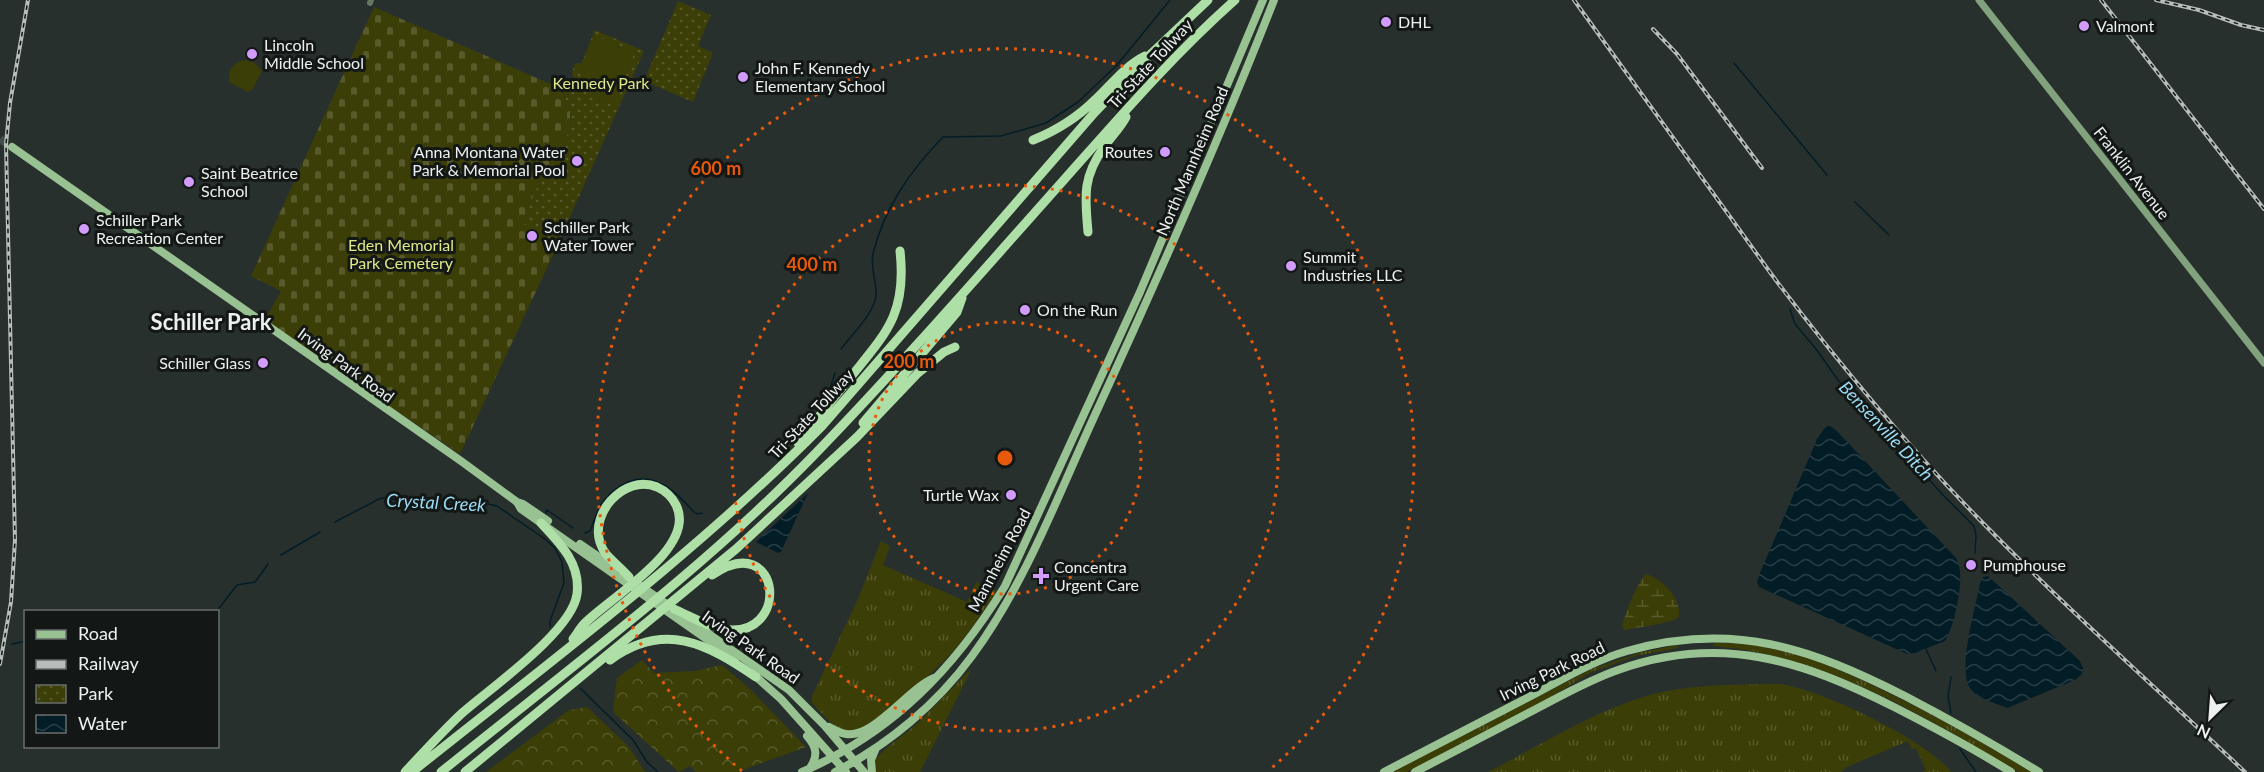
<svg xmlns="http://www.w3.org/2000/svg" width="2264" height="772" font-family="Lato,sans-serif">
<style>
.grass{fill:url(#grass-tufts)}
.forest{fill:url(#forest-crowns)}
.wetland{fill:url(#wetland-marsh)}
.cemetery{fill:url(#cemetery-stones)}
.park{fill:url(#park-dots)}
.pitch{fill:#3b3e07}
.water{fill:url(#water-waves)}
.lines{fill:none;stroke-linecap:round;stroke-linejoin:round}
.stream{stroke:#031d27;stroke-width:1.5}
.primary-tunnel{stroke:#454d4a;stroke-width:8;stroke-dasharray:8 4;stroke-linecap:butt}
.tertiary{stroke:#647861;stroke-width:6}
.secondary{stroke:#82a17d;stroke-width:7}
.primary{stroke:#99c293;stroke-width:8}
.motorway{stroke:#aedfa6;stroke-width:9}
.rail-casing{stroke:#b7bdbb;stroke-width:4}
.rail{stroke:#131715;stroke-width:1.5;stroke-dasharray:4.5;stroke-linecap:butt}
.ring{fill:none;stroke:#e8590c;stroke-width:3;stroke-dasharray:3 6}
.poi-dot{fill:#d29cfd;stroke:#131715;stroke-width:2}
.labels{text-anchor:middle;stroke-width:6;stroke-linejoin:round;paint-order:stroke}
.poi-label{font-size:16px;fill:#ecf1ef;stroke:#131715;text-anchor:start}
.street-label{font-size:16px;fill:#ecf1ef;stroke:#131715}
.park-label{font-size:16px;fill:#dfe986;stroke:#131715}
.water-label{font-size:18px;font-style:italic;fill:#9cdcf6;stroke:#131715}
.district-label{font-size:22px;font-weight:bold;fill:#ecf1ef;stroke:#131715}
.centre{fill:#e8590c;stroke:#131715;stroke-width:3}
.ring-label{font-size:18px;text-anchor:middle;font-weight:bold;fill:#e8590c;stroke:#131715;stroke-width:6;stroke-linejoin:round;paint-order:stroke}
</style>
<defs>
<pattern id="grass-tufts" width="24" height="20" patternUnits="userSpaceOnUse" patternTransform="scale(1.5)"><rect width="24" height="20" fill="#3b3e07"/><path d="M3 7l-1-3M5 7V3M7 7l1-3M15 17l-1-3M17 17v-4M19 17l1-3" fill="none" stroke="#585a2b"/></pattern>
<pattern id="forest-crowns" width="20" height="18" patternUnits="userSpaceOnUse" patternTransform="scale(1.5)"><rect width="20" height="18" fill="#3b3e07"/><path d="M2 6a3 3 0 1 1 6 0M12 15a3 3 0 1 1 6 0" fill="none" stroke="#585a2b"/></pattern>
<pattern id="wetland-marsh" width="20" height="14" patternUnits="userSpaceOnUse" patternTransform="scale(1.5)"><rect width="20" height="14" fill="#3b3e07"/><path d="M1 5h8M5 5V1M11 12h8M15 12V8" fill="none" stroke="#585a2b"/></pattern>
<pattern id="cemetery-stones" width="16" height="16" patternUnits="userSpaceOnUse" patternTransform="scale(1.5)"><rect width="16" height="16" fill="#3b3e07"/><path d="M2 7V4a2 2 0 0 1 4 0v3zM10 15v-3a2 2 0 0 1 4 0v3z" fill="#585a2b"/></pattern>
<pattern id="park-dots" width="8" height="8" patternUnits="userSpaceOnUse" patternTransform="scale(1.5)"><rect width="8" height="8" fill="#3b3e07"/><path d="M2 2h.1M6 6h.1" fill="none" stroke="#585a2b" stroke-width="1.8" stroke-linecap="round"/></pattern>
<pattern id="water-waves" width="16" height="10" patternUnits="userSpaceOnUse" patternTransform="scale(1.5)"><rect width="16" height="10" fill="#031d27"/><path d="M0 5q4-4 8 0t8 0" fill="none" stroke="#283e47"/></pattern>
</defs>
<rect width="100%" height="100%" fill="#28302d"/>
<!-- grass -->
<path class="grass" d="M 881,541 L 890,546 L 883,565 L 967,602 L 976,582 L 997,591 C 984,610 971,630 956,648 C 943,664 871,730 852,731 C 835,732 823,714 812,703 L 812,696 L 858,599 Z
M 1714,643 C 1779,642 1835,666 1892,695 C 1940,718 1986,745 2032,772 L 2019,772 C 1924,716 1826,655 1713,646 Z
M 1678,645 L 1678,648 L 1635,656 L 1590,673 L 1544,701 L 1407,772 L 1392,772 L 1592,669 L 1642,652 Z
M 972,668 L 920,772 L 876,772 L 876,759 L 884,750 L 917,724 Z
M 1777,684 C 1815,686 1928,741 1951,772 L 1922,772 L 1926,770 L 1916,748 L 1912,749 L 1908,741 L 1847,767 L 1841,772 L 1488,772 C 1543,744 1598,708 1658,693 C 1696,684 1737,685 1777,684 Z"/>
<!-- forest -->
<path class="forest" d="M 642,660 L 654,673 L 695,671 L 722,665 L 749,688 L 806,747 L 737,772 L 696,772 L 690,766 L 679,772 L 613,712 L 617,678 Z
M 587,707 L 629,747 L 645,772 L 486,772 L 569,710 Z"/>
<!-- wetland -->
<path class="wetland" d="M 1646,574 C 1664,580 1681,598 1679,617 C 1673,623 1635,628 1624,630 L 1622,625 C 1627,611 1636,584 1646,574 Z"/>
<!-- cemetery -->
<path class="cemetery" d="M 374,7 L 562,89 L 570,111 L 571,129 L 537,188 L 527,209 L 543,233 L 537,247 L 553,255 L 460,454 L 264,321 L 281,291 L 251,276 Z"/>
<!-- park -->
<path class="park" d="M 678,1 L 711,15 L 698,46 L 713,53 L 693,102 L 644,81 Z
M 595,30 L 644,51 L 553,255 L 536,247 L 543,233 L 524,224 L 527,209 L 537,188 L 571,129 L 570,110 L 562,89 L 569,87 L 574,79 L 572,73 L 575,63 L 581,64 Z"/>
<!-- pitch -->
<path class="pitch" d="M 595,35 L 631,51 L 633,57 L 614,105 C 597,101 578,85 582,67 C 584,56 590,45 595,35 Z
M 245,60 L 255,63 L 262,71 L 252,90 L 248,92 L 229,82 C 228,69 233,63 245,60 Z"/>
<!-- water -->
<path class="water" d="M 1826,426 L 1830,426 L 1836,430 L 1956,558 C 1958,563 1960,567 1960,572 C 1962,587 1954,628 1945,641 L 1915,653 L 1907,654 L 1759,587 L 1757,582 L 1760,573 L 1817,439 Z
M 808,493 L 781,552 L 778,553 L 756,542 Z
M 1988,576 L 2080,661 L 2083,668 L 2082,674 L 2075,680 L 2007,708 C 1996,703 1977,699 1970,688 C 1957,669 1976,606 1980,583 L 1983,577 Z"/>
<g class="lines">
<!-- stream -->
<path class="stream" d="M 1734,63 L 1827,175
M 1855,202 L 1889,235
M 1790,309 L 1795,324 L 1816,349 L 1838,380 L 1944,496 L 1974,526 L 1976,535 L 1975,553
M 841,349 C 852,334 873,315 876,296 C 877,282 870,267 873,254 C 884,208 910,171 943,137 L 1001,136 L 1046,123 L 1078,102 L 1117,65 L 1170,0
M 830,388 L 835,373
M 546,513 L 547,510 L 573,528
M 335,522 L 381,498 L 431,504 L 479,502 L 497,506 L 545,539 L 555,548 L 562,562 L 564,583 L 550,621 L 550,627
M 585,533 L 590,531 C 594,523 596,513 601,505 C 614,485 639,471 662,484 C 674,490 685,502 694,512 L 697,514 L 702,513
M 281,555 L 320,532
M 216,612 L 237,585 L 255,582 L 268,564
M 12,644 L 26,641
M 1925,647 L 1936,671
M 1951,677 L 1948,696 L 1951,713
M 580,688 L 633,740 L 647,762 L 658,772
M 1960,749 L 1976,772"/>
<!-- primary-tunnel -->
<path class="primary-tunnel" d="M 0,139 L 12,147"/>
<!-- tertiary -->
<path class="tertiary" d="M 370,3 L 371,0"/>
<!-- secondary -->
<path class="secondary" d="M 1979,0 L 2264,363"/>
<!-- primary -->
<path class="primary" d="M 12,147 L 461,461 L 517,502 L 521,509 L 735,659
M 517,502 L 523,504 L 548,521
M 580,544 L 615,568
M 639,585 L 671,607
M 686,618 L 789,690 L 824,725 L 864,772
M 753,674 L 781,699 L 846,772
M 829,727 C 834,730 840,733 846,734 C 873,739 909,688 934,678
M 807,736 C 817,747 818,756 810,768
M 802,772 C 893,732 954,669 1005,586 L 1140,292 L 1263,0
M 835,772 C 888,745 937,704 972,656 C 1025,584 1057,498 1094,417 C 1157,280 1219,141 1274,0
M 872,772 L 871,760 L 876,748
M 1384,772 C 1432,747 1480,722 1529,697 C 1560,681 1592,661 1627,651 C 1734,621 1810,648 1905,696 C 1951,720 1995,745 2039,772
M 1415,772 C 1455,751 1496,730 1536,709 C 1563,695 1589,680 1618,670 C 1721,633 1803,661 1896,708 C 1935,728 1974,749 2011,772"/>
<!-- motorway -->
<path class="motorway" d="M 1033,140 C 1058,130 1077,118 1096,99 C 1112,84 1125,66 1145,56
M 1088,232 C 1085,197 1082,178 1104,147 C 1111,137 1120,128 1126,117
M 863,423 L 957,312 L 962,298
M 798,443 C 815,422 832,400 850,378 C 886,333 907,314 900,251
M 674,609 C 690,616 706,626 722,629 C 792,642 782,527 712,575
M 573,639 C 577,634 580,628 584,624 C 609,598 698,548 676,505 C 672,497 666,491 657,487 C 645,482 633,484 622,491 C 601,505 590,532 606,554 C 613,562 622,569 629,577
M 610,660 C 664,621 706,643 756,677
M 405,772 C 423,753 441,733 460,715 C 489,689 572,632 577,594 C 581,564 560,543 541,523
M 412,772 C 552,660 696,553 822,426 L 1095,112 L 1152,53 L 1208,0
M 441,772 C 567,670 702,571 815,454 C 900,366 981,273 1062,182 C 1118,119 1172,56 1235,0
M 465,772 L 736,549 L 857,437 L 918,373 L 944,352 L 955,347"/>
<defs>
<path id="rail" d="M 1574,0 L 1772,275 C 1836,360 1904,442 1978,518 C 2064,606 2156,688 2245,772
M 2101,0 L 2264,209
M 2156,0 L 2199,10 L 2241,25 L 2264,30
M 1653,29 L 1677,54 L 1762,168
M 0,664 L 11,602 L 15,540 L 6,144 L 10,103 L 28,0"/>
</defs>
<!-- rail casing -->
<use href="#rail" class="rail-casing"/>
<!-- rail -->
<use href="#rail" class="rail"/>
</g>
<!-- distance rings -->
<g class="ring">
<circle cx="1005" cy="458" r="136"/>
<circle cx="1005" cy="458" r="273"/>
<path d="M742 771A409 409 0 1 1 1268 771"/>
</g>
<!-- markers -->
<g class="poi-dot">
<circle cx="1386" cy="22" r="6"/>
<circle cx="2084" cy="26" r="6"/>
<circle cx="252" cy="54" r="6"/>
<circle cx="743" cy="77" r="6"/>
<circle cx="1165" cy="152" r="6"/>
<circle cx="577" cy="161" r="6"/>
<circle cx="189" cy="182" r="6"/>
<circle cx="84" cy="229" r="6"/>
<circle cx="532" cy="236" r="6"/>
<circle cx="1291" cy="266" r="6"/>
<circle cx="1025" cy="310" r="6"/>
<circle cx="263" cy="363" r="6"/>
<circle cx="1011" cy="495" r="6"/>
<circle cx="1971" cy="565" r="6"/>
<path d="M1038 567h6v6h6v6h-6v6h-6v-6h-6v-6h6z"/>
</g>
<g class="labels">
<!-- poi labels -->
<g class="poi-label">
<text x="1398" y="28">DHL</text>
<text x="2096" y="32">Valmont</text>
<text x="264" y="51">Lincoln<tspan x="264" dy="18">Middle School</tspan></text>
<text x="755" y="74">John F. Kennedy<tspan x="755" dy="18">Elementary School</tspan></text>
<text x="565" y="158" text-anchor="end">Anna Montana Water<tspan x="565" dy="18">Park &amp; Memorial Pool</tspan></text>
<text x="1153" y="158" text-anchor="end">Routes</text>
<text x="201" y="179">Saint Beatrice<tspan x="201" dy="18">School</tspan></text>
<text x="96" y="226">Schiller Park<tspan x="96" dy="18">Recreation Center</tspan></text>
<text x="544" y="233">Schiller Park<tspan x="544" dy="18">Water Tower</tspan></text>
<text x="1303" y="263">Summit<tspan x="1303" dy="18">Industries LLC</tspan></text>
<text x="1037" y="316">On the Run</text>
<text x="251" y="369" text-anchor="end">Schiller Glass</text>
<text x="999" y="501" text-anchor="end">Turtle Wax</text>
<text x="1983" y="571">Pumphouse</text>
<text x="1054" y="573">Concentra<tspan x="1054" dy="18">Urgent Care</tspan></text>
</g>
<!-- street labels -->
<g class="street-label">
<text transform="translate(1150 64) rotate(-47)" y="6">Tri-State Tollway</text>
<text transform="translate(1192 161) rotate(-67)" y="6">North Mannheim Road</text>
<text transform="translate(2132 173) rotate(52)" y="6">Franklin Avenue</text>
<text transform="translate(346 365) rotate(36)" y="6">Irving Park Road</text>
<text transform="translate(811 414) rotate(-47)" y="6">Tri-State Tollway</text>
<text transform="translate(999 560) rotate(-62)" y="6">Mannheim Road</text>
<text transform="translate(751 647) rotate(35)" y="6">Irving Park Road</text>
<text transform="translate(1552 671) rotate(-26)" y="6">Irving Park Road</text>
</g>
<!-- park labels -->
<g class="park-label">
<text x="601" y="89">Kennedy Park</text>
<text x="401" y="251">Eden Memorial<tspan x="401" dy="18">Park Cemetery</tspan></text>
</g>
<!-- water labels -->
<g class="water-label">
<text transform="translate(1886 431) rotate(47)" y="6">Bensenville Ditch</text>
<text transform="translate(436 503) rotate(3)" y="6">Crystal Creek</text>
</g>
<!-- district labels -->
<g class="district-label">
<text x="211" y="330">Schiller Park</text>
</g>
</g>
<circle cx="1005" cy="458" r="9" class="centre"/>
<g class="ring-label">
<text x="716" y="175">600 m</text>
<text x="812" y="271">400 m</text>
<text x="909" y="368">200 m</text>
</g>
<!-- legend -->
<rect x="24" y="610" width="195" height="138" fill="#131715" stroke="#6a6e6c" stroke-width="1.5"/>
<rect x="36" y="630" width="30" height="9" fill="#99c293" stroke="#6a6e6c" stroke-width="1.5"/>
<text x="78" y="640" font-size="18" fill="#ecf1ef">Road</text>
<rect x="36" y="660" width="30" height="9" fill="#b7bdbb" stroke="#6a6e6c" stroke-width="1.5"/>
<text x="78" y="670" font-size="18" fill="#ecf1ef">Railway</text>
<rect x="36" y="685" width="30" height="18" fill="url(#park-dots)" stroke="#6a6e6c" stroke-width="1.5"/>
<text x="78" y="700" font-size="18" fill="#ecf1ef">Park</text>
<rect x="36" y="715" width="30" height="18" fill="url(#water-waves)" stroke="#6a6e6c" stroke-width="1.5"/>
<text x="78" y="730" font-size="18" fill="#ecf1ef">Water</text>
<!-- north arrow -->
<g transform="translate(2210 718) rotate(205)" stroke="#131715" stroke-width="4.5" paint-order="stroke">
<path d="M0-4.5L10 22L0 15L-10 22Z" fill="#ecf1ef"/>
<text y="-9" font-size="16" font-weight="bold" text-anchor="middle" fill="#ecf1ef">N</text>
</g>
</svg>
